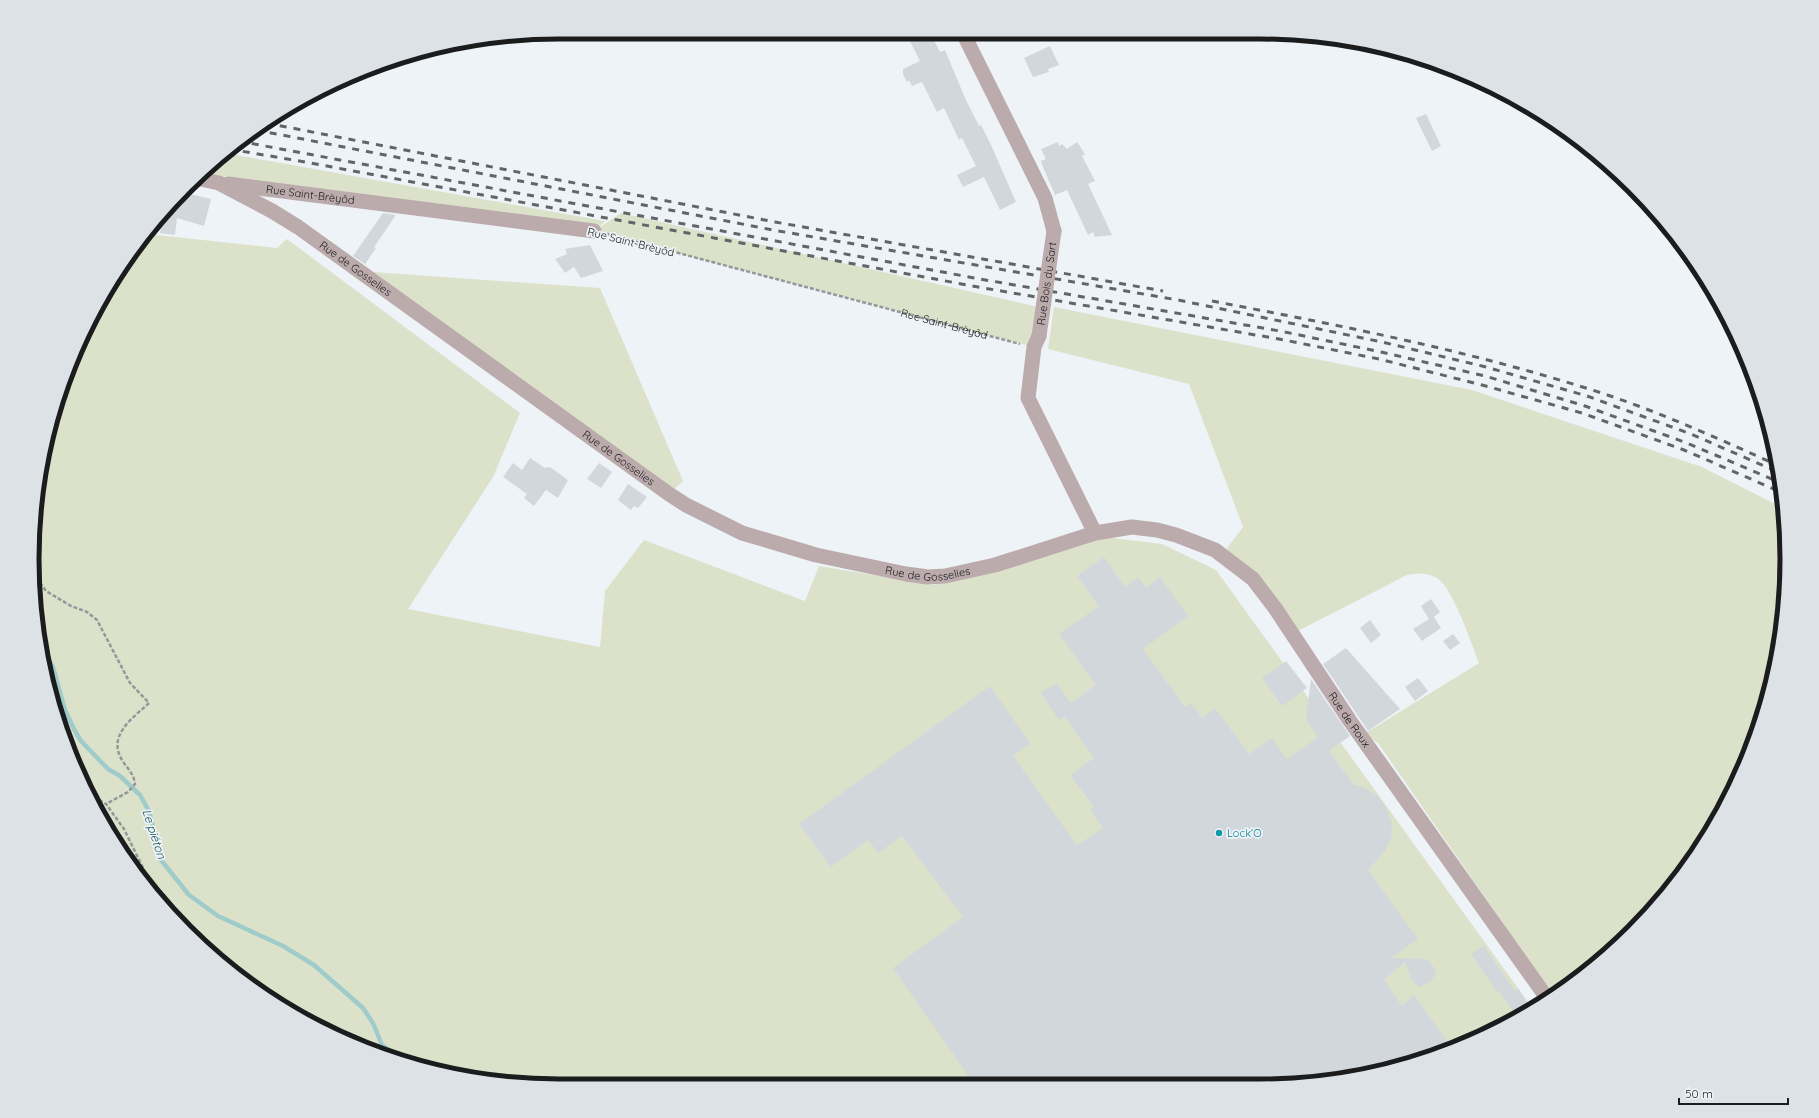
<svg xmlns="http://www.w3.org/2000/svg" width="1819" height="1118" font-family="Quicksand,sans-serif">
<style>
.green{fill:#dce2ca}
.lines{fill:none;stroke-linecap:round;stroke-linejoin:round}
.stream{stroke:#a0cbcb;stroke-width:4.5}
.building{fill:#d2d7dc}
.path{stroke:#94989b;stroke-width:2.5;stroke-dasharray:4 2;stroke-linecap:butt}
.minor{stroke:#bcabad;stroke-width:15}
.rail{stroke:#626568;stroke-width:3;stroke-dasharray:7 7;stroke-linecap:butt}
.minor-bridge{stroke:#bcabad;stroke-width:15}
.culture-dot{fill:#0f9aa8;stroke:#eef3f8;stroke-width:1.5}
.labels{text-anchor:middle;stroke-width:3.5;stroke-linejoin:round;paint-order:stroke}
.street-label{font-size:11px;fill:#1a1c1e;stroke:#eef3f8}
.culture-label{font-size:11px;fill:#0d838f;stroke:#eef3f8;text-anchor:start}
.water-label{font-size:12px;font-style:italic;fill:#1e5959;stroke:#eef3f8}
.rim{fill:none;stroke:#1a1c1e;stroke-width:5}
</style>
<rect width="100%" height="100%" fill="#eef3f8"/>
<!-- green -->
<path class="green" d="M 225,153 L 605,221 L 597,229 L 621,213 L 1043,308 L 1034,347 L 594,231 L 202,173 Z
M 148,234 L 277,248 L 287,239 L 520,413 L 493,477 L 408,609 L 600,647 L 605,591 L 644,540 L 805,601 L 819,566 L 933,585 L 983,574 L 1104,537 L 1162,544 L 1216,570 L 1533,1009 L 1523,1016 L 1429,1058 L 1295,1085 L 490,1082 L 358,1046 L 238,977 L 186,931 L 121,852 L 60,728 L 37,628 L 32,559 L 42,456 L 60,390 L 121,266 Z
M 373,272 L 600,288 L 683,481 L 669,494 Z
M 1054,307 L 1472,390 L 1702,467 L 1783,508 L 1786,593 L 1769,695 L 1733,792 L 1678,880 L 1608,955 L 1551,996 L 1534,968 L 1378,743 L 1364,734 L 1479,663 C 1471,643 1453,588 1437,578 C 1427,572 1417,573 1407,575 L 1292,634 L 1225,551 L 1243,527 L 1189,384 L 1048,349 Z"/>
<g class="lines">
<!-- stream -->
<path class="stream" d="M 41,647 L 53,667 L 65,710 L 75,731 L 81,741 L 108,769 L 120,776 L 140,795 L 149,811 L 161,860 L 189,895 L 218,916 L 283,946 L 314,965 L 363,1008 L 373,1023 L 382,1045 L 400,1057"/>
</g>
<!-- building -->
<path class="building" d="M 908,37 L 932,37 L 940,52 L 945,50 L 965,98 L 979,126 L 981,125 L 991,145 L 1016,202 L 1000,210 L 984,177 L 963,187 L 957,175 L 976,166 L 962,138 L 959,140 L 944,108 L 937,112 L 922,82 L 912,86 L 909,80 L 907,82 L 903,74 L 903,69 L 920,61 Z
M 1050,46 L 1059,65 L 1048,69 L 1049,72 L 1033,77 L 1024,58 Z
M 1426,114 L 1441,146 L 1432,151 L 1416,118 Z
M 1058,142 L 1059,146 L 1062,144 L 1067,149 L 1077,142 L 1085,154 L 1082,156 L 1095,181 L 1088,184 L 1112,235 L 1095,237 L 1093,232 L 1088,235 L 1067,190 L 1055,195 L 1043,167 L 1041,161 L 1046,159 L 1041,149 Z
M 182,192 L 211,199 L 204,226 L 177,218 L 175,235 L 160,233 L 163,215 Z
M 383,213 L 396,215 L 374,247 L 376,248 L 365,264 L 353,256 Z
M 590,245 L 603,271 L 581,278 L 574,267 L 565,273 L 555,259 L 567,254 L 565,249 Z
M 530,458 L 545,468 L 550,467 L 568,480 L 558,498 L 546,490 L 534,506 L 524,498 L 527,494 L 503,477 L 513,463 L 522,470 Z
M 599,463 L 612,472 L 601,488 L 587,479 Z
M 628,484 L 647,497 L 638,508 L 634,506 L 631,510 L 618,500 Z
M 1104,557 L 1125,587 L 1138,577 L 1146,588 L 1160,577 L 1188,616 L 1143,649 L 1185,707 L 1191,703 L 1202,718 L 1215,708 L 1249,754 L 1272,738 L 1287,759 L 1318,737 L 1306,719 L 1311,679 L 1350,736 L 1329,751 L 1353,784 L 1363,787 L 1377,795 L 1387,809 L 1389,818 L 1391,817 L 1392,836 L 1385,851 L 1368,870 L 1418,939 L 1391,958 L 1426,959 L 1430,961 L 1435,970 L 1435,975 L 1430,982 L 1419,987 L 1411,979 L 1405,962 L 1384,980 L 1402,1006 L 1414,995 L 1452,1048 L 1429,1058 L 1295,1085 L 974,1084 L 893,968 L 963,917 L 902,836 L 878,853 L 868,840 L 831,867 L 799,824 L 990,686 L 1030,743 L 1013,756 L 1077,845 L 1103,828 L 1090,810 L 1094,807 L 1070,775 L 1094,758 L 1065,717 L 1059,720 L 1041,693 L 1056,683 L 1071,703 L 1096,685 L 1059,634 L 1099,606 L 1077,576 Z
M 1431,599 L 1440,612 L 1434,617 L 1441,628 L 1422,641 L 1413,629 L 1429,619 L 1421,606 Z
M 1370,620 L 1381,635 L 1371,643 L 1360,628 Z
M 1453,634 L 1460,643 L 1450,650 L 1443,641 Z
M 1346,648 L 1400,709 L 1368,731 L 1323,664 Z
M 1286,661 L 1307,688 L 1282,706 L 1262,678 Z
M 1418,678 L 1428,691 L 1415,701 L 1405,687 Z
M 1484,946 L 1515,991 L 1518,989 L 1532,1009 L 1523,1016 L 1518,1018 L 1498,990 L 1497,992 L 1471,954 Z"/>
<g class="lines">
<!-- path -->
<g class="path">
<path id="s1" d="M 607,234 L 1020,344"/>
<path d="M 33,573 L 46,591 L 71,606 L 87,612 L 97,620 L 130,683 L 149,703 C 133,718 107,735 122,760 C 127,768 134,774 135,784 L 128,792 L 106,804"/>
<path d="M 94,797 L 106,804 L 124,829 L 149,880 L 172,915"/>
</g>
<!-- minor -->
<g class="minor">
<path d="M 965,37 L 1045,198 L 1054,231"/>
<path id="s2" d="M 196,178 L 219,183 L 272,211 L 298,227 L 669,494 L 686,505 L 742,533 L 816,555 L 906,574 L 928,577 L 945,576 L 995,565 L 1095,533 L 1132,527 L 1157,530 L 1176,535 L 1215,550 L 1253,579 L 1275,608 L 1350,721 L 1547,998"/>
<path id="s3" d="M 228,184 L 594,231"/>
<path d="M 1039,336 L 1034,347 L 1028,398 L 1095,533"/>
</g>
<!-- rail -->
<path class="rail" d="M 266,123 L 775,222 L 1163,291
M 256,130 L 773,230 L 1178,300 L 1382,342 L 1486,367 L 1587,396 L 1691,434 L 1778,472
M 238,141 L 980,279 L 1280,331 L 1381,352 L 1485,376 L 1585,406 L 1687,443 L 1781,483
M 229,149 L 305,162 L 978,287 L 1279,339 L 1379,359 L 1482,385 L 1582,413 L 1684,450 L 1783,493
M 1212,301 C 1338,325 1466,350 1589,389 C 1653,409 1715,437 1777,465"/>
<!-- minor-bridge -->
<path class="minor-bridge" id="s4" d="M 1039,336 L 1054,231"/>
</g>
<!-- markers -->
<circle class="culture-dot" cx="1219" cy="833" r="4"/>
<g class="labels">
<!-- street labels -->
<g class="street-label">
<text dy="4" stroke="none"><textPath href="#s3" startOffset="83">Rue Saint-Brèyôd</textPath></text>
<text transform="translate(631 242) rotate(14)" y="4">Rue Saint-Brèyôd</text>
<text dy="4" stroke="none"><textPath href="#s2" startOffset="185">Rue de Gosselies</textPath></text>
<text dy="4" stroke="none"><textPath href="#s4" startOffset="53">Rue Bois du Sart</textPath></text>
<text dy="4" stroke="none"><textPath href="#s1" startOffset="349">Rue Saint-Brèyôd</textPath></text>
<text dy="4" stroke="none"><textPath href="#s2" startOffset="509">Rue de Gosselies</textPath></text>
<text dy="4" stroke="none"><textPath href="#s2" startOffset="845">Rue de Gosselies</textPath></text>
<text dy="4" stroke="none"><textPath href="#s2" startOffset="1361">Rue de Roux</textPath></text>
</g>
<!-- culture labels -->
<g class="culture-label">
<text x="1227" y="837">Lock’O</text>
</g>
<!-- water labels -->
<g class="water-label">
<text transform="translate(154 834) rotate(72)" y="4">Le piéton</text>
</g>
</g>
<!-- crop -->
<path d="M0 0H1819V1118H0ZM559 39H1260A520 520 0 0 1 1780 559V559A520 520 0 0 1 1260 1079H559A520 520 0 0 1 39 559V559A520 520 0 0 1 559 39Z" fill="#dde2e7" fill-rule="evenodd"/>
<path class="rim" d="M559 39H1260A520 520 0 0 1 1780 559V559A520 520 0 0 1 1260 1079H559A520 520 0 0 1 39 559V559A520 520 0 0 1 559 39Z"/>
<!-- scale -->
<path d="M1679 1098v6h109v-6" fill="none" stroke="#1a1c1e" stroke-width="2"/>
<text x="1685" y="1098" font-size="12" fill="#1a1c1e" stroke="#eef3f8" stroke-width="3" paint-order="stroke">50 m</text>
</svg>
